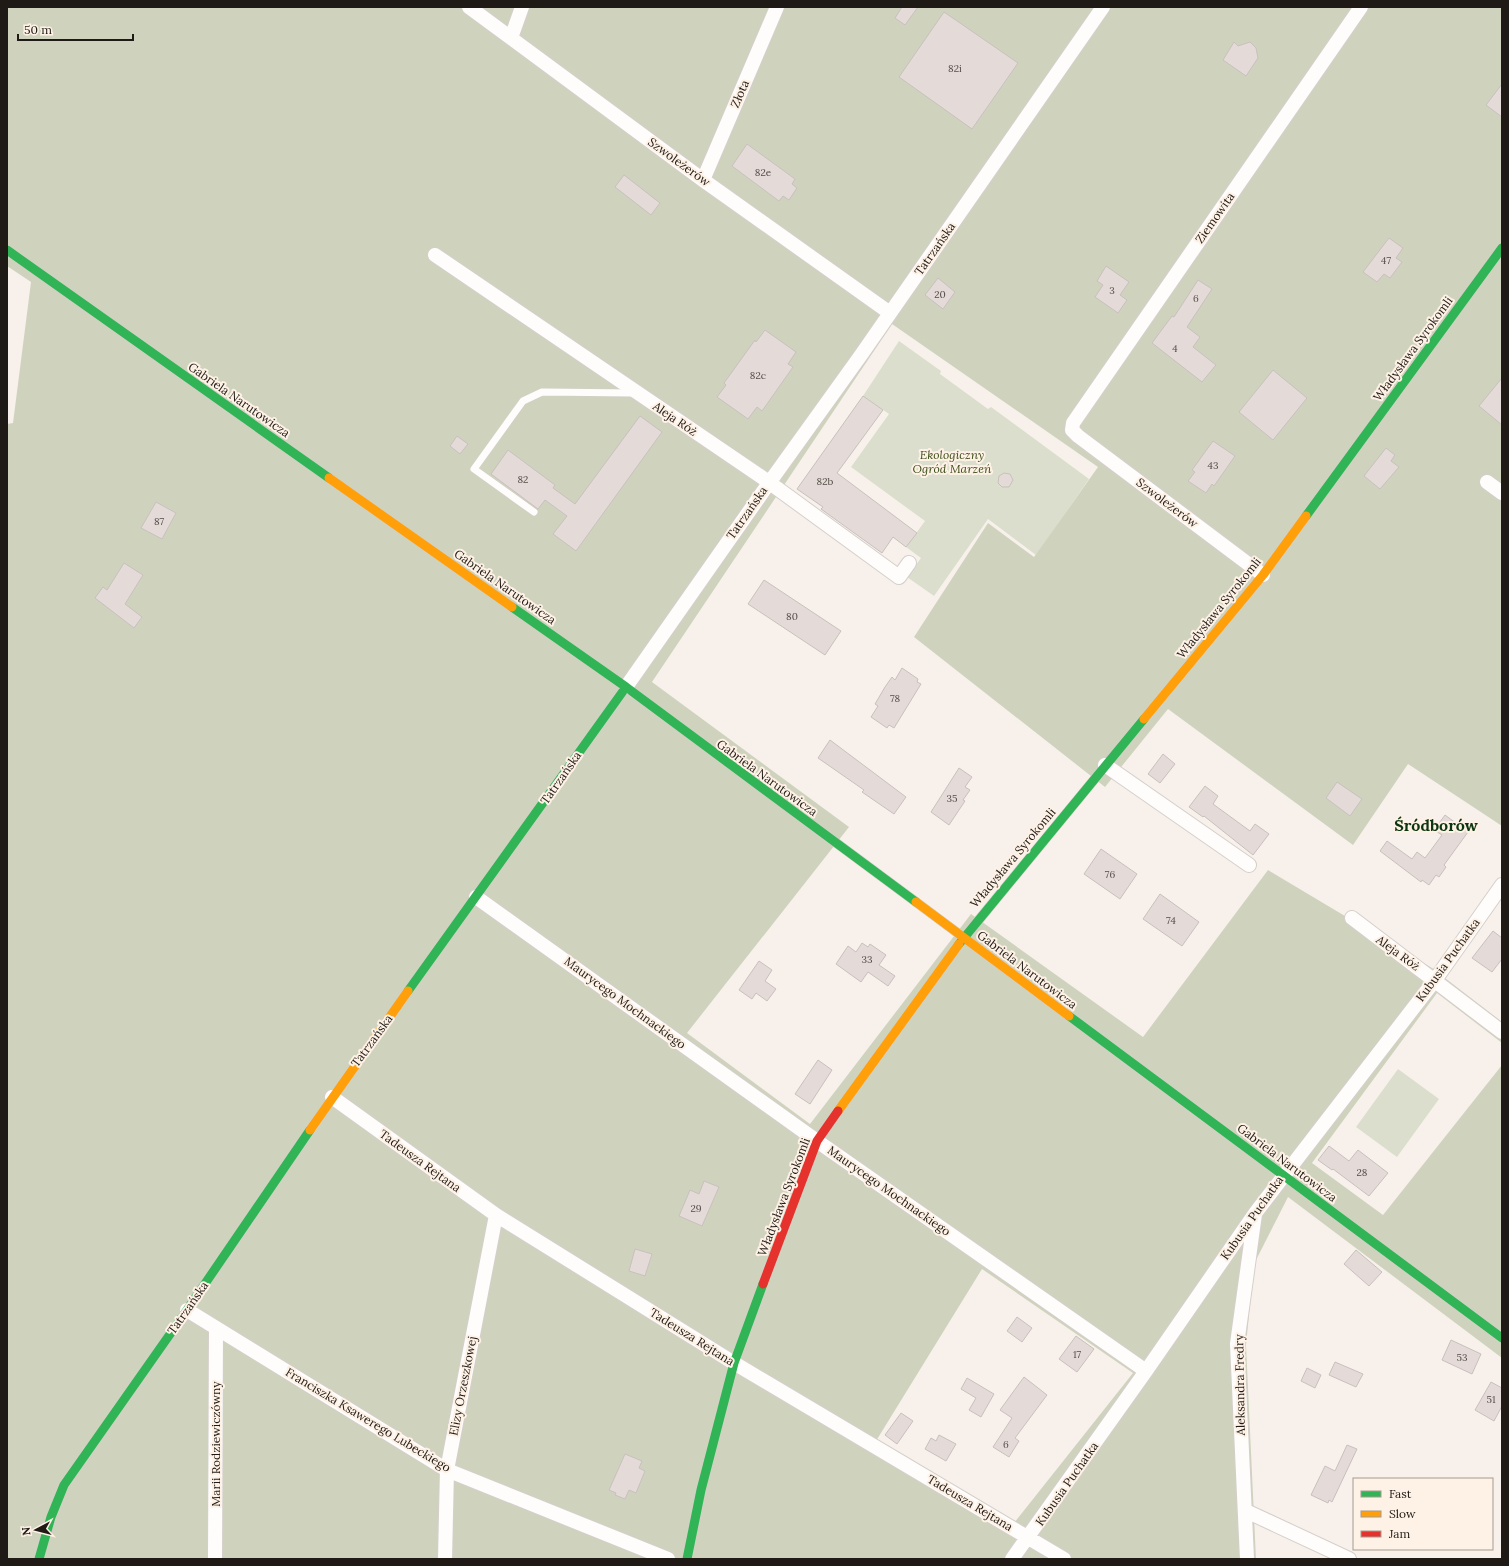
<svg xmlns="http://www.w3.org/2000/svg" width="1509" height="1566" font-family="Lora,serif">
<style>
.green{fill:#dbdecd}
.forest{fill:#cfd3be;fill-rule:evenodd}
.building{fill:#e4dad7;stroke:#c8c0bd}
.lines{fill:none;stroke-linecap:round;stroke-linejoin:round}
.lane-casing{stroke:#d5cfca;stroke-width:8}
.street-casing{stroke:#d5cfca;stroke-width:16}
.fast-casing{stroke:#d5cfca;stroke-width:10}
.slow-casing{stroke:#d5cfca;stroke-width:10}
.jam-casing{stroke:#d5cfca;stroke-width:10}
.lane{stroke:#fefdfc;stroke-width:7}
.street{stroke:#fefdfc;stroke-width:14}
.fast{stroke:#30b455;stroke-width:9}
.slow{stroke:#ff9f0a;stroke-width:9}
.jam{stroke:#e5322d;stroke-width:9}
.labels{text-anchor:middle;stroke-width:4;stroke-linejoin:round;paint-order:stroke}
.number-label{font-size:10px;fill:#544d48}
.street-label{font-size:12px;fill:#1f1a15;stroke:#fef1e5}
.park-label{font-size:12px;font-style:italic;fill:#3d4e1a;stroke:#fef1e5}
.district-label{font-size:16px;font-weight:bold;fill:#0b350f;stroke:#fef1e5}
</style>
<rect width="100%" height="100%" fill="#f8f1eb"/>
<!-- green -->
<path class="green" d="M 899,341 L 941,371 L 940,374 L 988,409 L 991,407 L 1089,479 L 1036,555 L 988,519 L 934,596 L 907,577 L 921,558 L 906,547 L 925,521 L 851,467 L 889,414 L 863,396 Z
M 1398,1069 L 1439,1099 L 1397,1157 L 1356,1127 Z"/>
<!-- forest -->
<path class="forest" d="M 7,7 L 1502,7 L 1502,826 L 1408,764 L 1353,845 L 1168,709 L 1105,787 L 914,637 L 988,523 L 1034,557 L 1098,467 L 892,324 L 652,682 L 849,827 L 687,1033 L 810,1124 L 971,914 L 1143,1037 L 1268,870 L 1432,968 L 1502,1022 L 1502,1043 L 1437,993 L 1312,1163 L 1383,1215 L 1502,1065 L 1502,1358 L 1288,1197 L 1254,1264 L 1246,1345 L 1256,1559 L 7,1559 L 7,424 L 13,423 L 31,282 L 7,266 ZM 982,1269 L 1133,1373 L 1014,1523 L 876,1441 Z"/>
<!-- building -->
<path class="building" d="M 902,7 L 918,7 L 905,25 L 895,18 Z
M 944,12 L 1018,63 L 972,129 L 899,77 Z
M 1234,42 L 1238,46 L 1250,42 L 1256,48 L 1258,58 L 1246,76 L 1223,60 Z
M 1502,84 L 1502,117 L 1486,105 Z
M 747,144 L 795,179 L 792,184 L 797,188 L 789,200 L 783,196 L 779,201 L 732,166 Z
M 624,175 L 660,203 L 651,215 L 615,187 Z
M 1389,238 L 1403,248 L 1396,258 L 1402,262 L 1390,278 L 1384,274 L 1377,282 L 1363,272 Z
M 1106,266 L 1129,282 L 1120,295 L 1127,300 L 1118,313 L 1095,297 L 1103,285 L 1097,281 Z
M 938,278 L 955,292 L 943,309 L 925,295 Z
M 1198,280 L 1212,289 L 1187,327 L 1200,337 L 1193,347 L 1216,365 L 1202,382 L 1152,343 L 1172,316 L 1174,317 Z
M 765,330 L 796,352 L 788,364 L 793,367 L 762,411 L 757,407 L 748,419 L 717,397 L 726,385 L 724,383 L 755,340 L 756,342 Z
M 1273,370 L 1307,398 L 1273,440 L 1239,412 Z
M 1502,378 L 1502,425 L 1479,406 Z
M 863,396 L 883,410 L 837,473 L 917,533 L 906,547 L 893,537 L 882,553 L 821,509 L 823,507 L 797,489 Z
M 640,416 L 662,432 L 576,551 L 553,534 L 567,516 L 545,500 L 538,509 L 491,474 L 508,450 L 555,485 L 553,488 L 575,504 Z
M 457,436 L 468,444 L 460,454 L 450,446 Z
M 1213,441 L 1235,456 L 1214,486 L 1212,484 L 1206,493 L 1188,481 L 1195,472 L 1192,470 Z
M 1386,448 L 1395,455 L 1391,461 L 1399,467 L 1380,489 L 1364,476 Z
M 1004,473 L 1010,474 L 1013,480 L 1009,487 L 1002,487 L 998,483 L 999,476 Z
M 156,502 L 176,513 L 162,539 L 141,528 Z
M 124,563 L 143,575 L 125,604 L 142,617 L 134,628 L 95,598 L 103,587 L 107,590 Z
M 764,580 L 841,631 L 825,655 L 748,604 Z
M 902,668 L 918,679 L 917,682 L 921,684 L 894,728 L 889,725 L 887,728 L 871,717 L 878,706 L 875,704 L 885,687 L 892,677 L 895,680 Z
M 830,740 L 906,797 L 894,814 L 862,792 L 864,790 L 818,758 Z
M 1163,754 L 1175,764 L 1160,783 L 1148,774 Z
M 959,768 L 972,777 L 965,787 L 970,790 L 963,800 L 965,801 L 949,825 L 931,812 Z
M 1337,782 L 1362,799 L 1350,816 L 1326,798 Z
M 1205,786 L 1218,796 L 1213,804 L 1250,831 L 1255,824 L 1269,834 L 1253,855 L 1204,816 L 1203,817 L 1189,807 Z
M 1445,815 L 1468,832 L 1444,865 L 1446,867 L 1439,877 L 1436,875 L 1429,885 L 1422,880 L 1421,882 L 1380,851 L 1387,841 L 1412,859 L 1417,852 L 1425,858 L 1442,835 L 1434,830 Z
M 1101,849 L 1137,874 L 1120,899 L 1084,874 Z
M 1160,894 L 1199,922 L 1182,946 L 1143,919 Z
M 1493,931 L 1502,938 L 1502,959 L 1492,972 L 1472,958 Z
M 862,943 L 868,947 L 870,944 L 886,955 L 879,965 L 895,976 L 888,986 L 868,972 L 861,982 L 836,964 L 848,946 L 856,952 Z
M 759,961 L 772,970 L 765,981 L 776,989 L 767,1001 L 756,993 L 752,999 L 739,990 Z
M 818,1060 L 832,1070 L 810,1104 L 795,1094 Z
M 1329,1146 L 1349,1161 L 1358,1150 L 1388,1173 L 1369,1196 L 1333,1169 L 1332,1170 L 1318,1160 Z
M 704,1181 L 719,1187 L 702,1226 L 679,1216 L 690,1190 L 699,1194 Z
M 635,1249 L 652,1254 L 645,1276 L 629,1271 Z
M 1356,1250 L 1382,1272 L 1369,1286 L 1344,1264 Z
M 1017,1317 L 1032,1328 L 1022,1342 L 1007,1331 Z
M 1076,1336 L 1094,1349 L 1077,1372 L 1059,1359 Z
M 1451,1340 L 1481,1354 L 1472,1374 L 1442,1360 Z
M 1335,1362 L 1363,1374 L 1356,1387 L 1329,1375 Z
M 1307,1368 L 1321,1375 L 1315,1388 L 1301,1381 Z
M 1024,1377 L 1047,1395 L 1015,1438 L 1019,1441 L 1009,1457 L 993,1447 L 1012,1418 L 1000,1410 Z
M 967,1378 L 994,1394 L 981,1417 L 969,1410 L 976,1398 L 961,1389 Z
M 1491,1382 L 1502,1388 L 1502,1406 L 1494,1421 L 1475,1410 Z
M 901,1413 L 913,1421 L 897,1444 L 885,1435 Z
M 939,1435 L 956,1444 L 946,1461 L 925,1449 L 931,1438 L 936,1441 Z
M 1347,1445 L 1357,1449 L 1332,1502 L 1329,1500 L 1328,1503 L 1311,1495 L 1325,1466 L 1335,1471 Z
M 625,1454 L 642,1461 L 639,1468 L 645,1471 L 636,1493 L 629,1490 L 625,1499 L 615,1495 L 616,1493 L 609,1490 Z"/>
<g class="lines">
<defs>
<path id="lane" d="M 534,512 L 474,469 L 523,401 L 542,392 L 634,393"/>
<path id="street" d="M 469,7 L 703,180 L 890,313
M 511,38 L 522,7
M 703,180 L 777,7
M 435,255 L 763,478 L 899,577 L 909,563
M 1487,482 L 1502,493
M 1263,575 L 1078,436 L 1072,430 L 1073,423 L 1361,7
M 626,687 L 769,483 L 861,355 L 1103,7
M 1105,765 L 1249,865
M 476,897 L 817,1141 L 1146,1371
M 1352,918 L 1502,1032
M 332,1097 L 496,1215 L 734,1363 L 1064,1559
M 187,1310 L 447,1470 L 668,1559
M 1246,1511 L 1349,1559
M 215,1559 L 216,1329
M 445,1559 L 447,1470 L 496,1215
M 1012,1559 L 1146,1371 L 1256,1212 L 1435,980 L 1502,885
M 1247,1559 L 1237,1344 L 1255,1214"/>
<path id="fast" d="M 7,250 L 329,478
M 1306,516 L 1502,248
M 512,607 L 626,687 L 916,902
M 959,944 L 1144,719
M 408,991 L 626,687
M 1069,1016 L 1502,1338
M 39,1559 L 51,1517 L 64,1485 L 187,1310 L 310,1130
M 687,1559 L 701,1490 L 734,1363 L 763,1284"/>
<path id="slow" d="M 329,478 L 512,607
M 1144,719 L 1263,575 L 1306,516
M 916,902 L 1069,1016
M 838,1111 L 959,944
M 310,1130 L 408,991"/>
<path id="jam" d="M 763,1284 L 817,1141 L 838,1111"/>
</defs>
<!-- lane casing -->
<use href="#lane" class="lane-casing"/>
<!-- street casing -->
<use href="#street" class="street-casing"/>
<!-- fast casing -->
<use href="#fast" class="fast-casing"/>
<!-- slow casing -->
<use href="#slow" class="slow-casing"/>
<!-- jam casing -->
<use href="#jam" class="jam-casing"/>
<!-- lane -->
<use href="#lane" class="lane"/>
<!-- street -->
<use href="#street" class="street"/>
<!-- fast -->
<use href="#fast" class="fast"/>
<!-- slow -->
<use href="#slow" class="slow"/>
<!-- jam -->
<use href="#jam" class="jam"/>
</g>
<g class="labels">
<!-- number labels -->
<g class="number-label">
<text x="955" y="72">82i</text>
<text x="763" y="176">82e</text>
<text x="1386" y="264">47</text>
<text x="1112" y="294">3</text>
<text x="940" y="298">20</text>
<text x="1196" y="302">6</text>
<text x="1175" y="352">4</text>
<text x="758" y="379">82c</text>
<text x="1213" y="469">43</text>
<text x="523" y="483">82</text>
<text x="825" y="485">82b</text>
<text x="159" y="525">87</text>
<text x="792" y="620">80</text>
<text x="895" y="702">78</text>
<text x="952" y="802">35</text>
<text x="1110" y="878">76</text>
<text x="1171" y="924">74</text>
<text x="867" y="963">33</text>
<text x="1362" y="1176">28</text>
<text x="696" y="1212">29</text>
<text x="1077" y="1358">17</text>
<text x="1462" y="1361">53</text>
<text x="1491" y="1403">51</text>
<text x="1006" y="1448">6</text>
</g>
<!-- street labels -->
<g class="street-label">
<text transform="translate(740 94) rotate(-67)" y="4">Złota</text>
<text transform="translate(679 162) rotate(36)" y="4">Szwoleżerów</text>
<text transform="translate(1215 218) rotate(-55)" y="4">Ziemowita</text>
<text transform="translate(935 249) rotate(-55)" y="4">Tatrzańska</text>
<text transform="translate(1413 349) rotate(-54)" y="4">Władysława Syrokomli</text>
<text transform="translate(239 400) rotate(35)" y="4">Gabriela Narutowicza</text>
<text transform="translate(675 419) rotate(34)" y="4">Aleja Róż</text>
<text transform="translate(1167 503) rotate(37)" y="4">Szwoleżerów</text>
<text transform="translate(747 513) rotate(-55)" y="4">Tatrzańska</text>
<text transform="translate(505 587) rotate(35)" y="4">Gabriela Narutowicza</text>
<text transform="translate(1219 608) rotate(-51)" y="4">Władysława Syrokomli</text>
<text transform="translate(561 778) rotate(-55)" y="4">Tatrzańska</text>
<text transform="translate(767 778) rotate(36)" y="4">Gabriela Narutowicza</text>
<text transform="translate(1013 858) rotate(-50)" y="4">Władysława Syrokomli</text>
<text transform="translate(1398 953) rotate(36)" y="4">Aleja Róż</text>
<text transform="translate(1448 960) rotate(-54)" y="4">Kubusia Puchatka</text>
<text transform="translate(1027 970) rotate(37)" y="4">Gabriela Narutowicza</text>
<text transform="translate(625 1003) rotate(36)" y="4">Maurycego Mochnackiego</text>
<text transform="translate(372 1041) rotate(-54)" y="4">Tatrzańska</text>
<text transform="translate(420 1161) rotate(36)" y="4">Tadeusza Rejtana</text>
<text transform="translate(1287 1163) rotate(37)" y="4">Gabriela Narutowicza</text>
<text transform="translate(889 1191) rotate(35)" y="4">Maurycego Mochnackiego</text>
<text transform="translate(784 1197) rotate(-69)" y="4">Władysława Syrokomli</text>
<text transform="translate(1252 1218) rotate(-55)" y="4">Kubusia Puchatka</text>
<text transform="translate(188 1308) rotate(-55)" y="4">Tatrzańska</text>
<text transform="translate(692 1337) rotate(32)" y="4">Tadeusza Rejtana</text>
<text transform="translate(1240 1385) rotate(-91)" y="4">Aleksandra Fredry</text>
<text transform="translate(463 1386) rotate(-79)" y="4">Elizy Orzeszkowej</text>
<text transform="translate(368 1420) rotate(31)" y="4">Franciszka Ksawerego Lubeckiego</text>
<text transform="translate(216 1444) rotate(-90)" y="4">Marii Rodziewiczówny</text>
<text transform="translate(1067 1484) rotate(-55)" y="4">Kubusia Puchatka</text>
<text transform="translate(970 1503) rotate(31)" y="4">Tadeusza Rejtana</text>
</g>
<!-- park labels -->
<g class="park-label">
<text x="952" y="459">Ekologiczny<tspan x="952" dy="14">Ogród Marzeń</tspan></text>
</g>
<!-- district labels -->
<g class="district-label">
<text x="1436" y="831">Śródborów</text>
</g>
</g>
<!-- border -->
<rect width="1509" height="1566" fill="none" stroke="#1f1a15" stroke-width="16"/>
<!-- legend -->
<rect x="1353" y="1478" width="140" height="72" fill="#fef1e5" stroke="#a59b92"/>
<rect x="1361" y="1491" width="20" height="6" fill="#30b455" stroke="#a59b92"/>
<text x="1389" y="1498" font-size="12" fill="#1f1a15">Fast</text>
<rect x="1361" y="1511" width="20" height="6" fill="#ff9f0a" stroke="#a59b92"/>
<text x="1389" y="1518" font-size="12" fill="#1f1a15">Slow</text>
<rect x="1361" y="1531" width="20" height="6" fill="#e5322d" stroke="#a59b92"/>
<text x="1389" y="1538" font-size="12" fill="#1f1a15">Jam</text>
<!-- north arrow -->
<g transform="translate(36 1530) rotate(263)" stroke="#fef1e5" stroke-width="3" paint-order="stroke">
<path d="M0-3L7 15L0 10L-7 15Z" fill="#1f1a15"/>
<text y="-6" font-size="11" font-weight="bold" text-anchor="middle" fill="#1f1a15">N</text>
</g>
<!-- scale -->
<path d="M18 34v6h115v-6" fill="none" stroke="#1f1a15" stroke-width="2"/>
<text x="24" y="34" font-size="12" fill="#1f1a15" stroke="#fef1e5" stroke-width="3" paint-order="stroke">50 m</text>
</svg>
